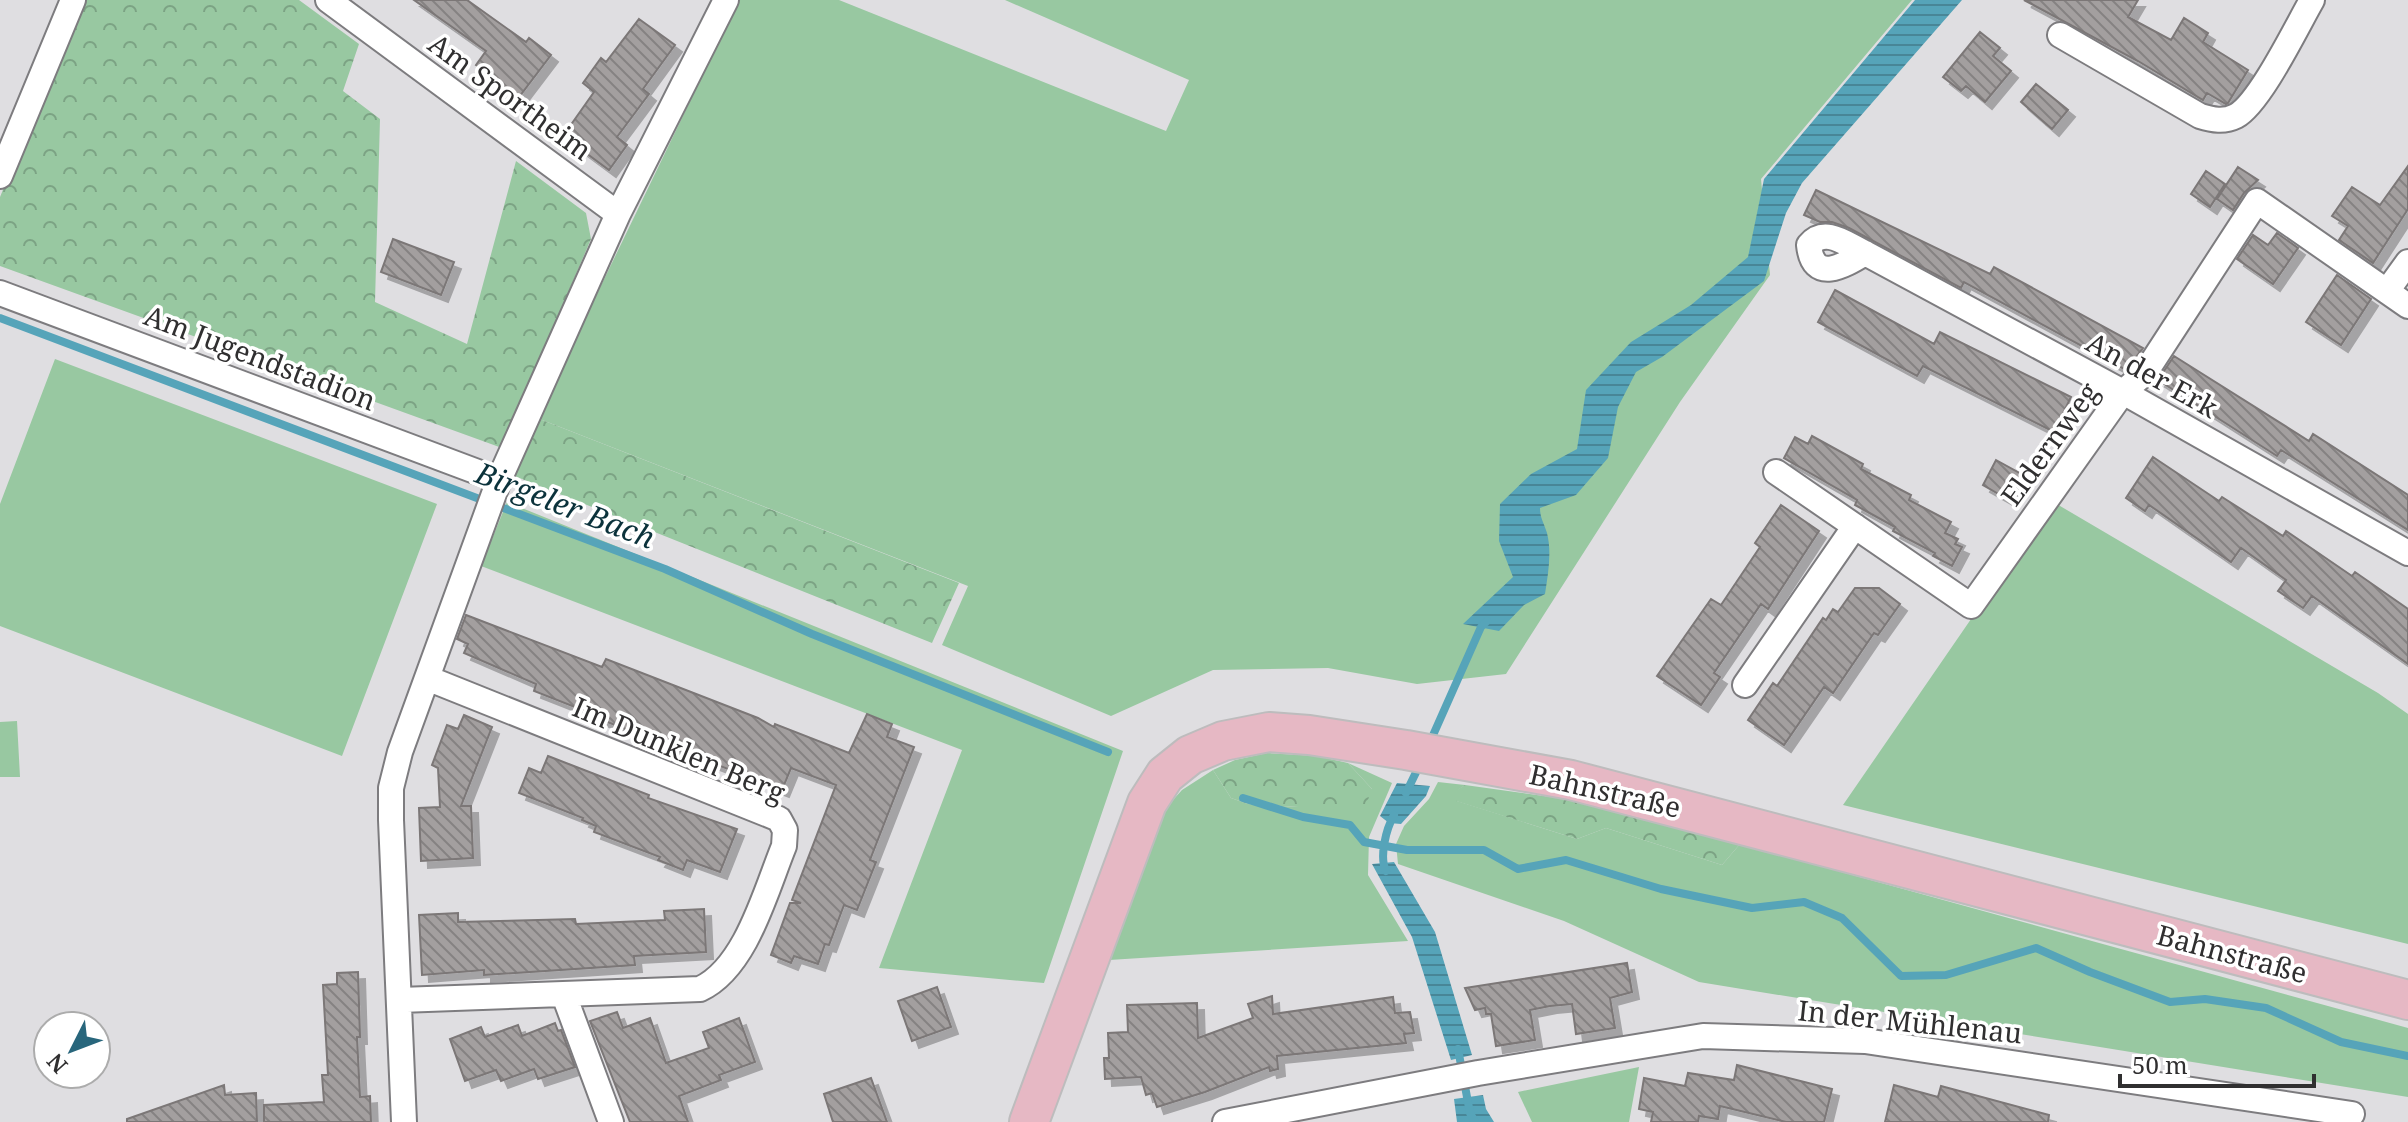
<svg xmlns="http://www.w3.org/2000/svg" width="2408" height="1122" font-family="'Noto Serif',serif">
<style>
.green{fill:#98c8a1}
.forest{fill:url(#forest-crowns)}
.water{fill:url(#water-rules)}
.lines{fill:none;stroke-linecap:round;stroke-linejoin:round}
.stream{stroke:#56a4b9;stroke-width:8}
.building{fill:url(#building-back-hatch);stroke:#7b7777;stroke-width:2;filter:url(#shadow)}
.street-casing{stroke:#7d7c7f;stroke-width:28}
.primary-casing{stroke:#bdbcbd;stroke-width:42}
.street{stroke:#fff;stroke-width:24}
.primary{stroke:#e6b8c4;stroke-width:38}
.labels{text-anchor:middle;stroke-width:7;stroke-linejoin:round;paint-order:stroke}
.street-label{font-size:28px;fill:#302f30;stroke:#fff}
.water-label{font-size:30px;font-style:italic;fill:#0b323b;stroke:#fff}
</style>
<defs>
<pattern id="forest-crowns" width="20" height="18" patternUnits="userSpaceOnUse" patternTransform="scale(2)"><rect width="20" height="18" fill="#98c8a1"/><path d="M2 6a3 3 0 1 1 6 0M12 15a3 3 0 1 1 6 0" fill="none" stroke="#7ca384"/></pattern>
<pattern id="water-rules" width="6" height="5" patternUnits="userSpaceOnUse" patternTransform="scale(2)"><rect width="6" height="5" fill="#56a4b9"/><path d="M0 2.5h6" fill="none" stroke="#488697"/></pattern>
<pattern id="building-back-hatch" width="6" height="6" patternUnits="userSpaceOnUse" patternTransform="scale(2)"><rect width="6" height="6" fill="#a39f9f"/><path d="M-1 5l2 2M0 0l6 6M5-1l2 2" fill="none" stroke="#858282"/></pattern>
<filter id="shadow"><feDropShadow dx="7" dy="7" stdDeviation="0" flood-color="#0004"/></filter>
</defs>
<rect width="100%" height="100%" fill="#dfdee1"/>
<!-- green -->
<path class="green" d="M 739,0 L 839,0 L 1166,131 L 1189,80 L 1005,0 L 1912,0 L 1761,179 L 1770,275 L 1680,402 L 1506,674 L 1417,684 L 1328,668 L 1213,670 L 1111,716 L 942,645 L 968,586 L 537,418 Z
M 55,359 L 437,504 L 342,756 L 0,626 L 0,504 Z
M 507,502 L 1123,751 L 1044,983 L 879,968 L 962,750 L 481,566 Z
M 2055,503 L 2378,693 L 2408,714 L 2408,944 L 1843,805 L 1980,606 Z
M 17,721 L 20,777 L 0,777 L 0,722 Z
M 1348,763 L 1392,783 L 1369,837 L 1368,875 L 1408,941 L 1109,960 L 1163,811 L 1182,790 L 1213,770 L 1231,798 L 1248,804 L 1298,807 L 1372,789 Z
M 1438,782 L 1465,785 L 1458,790 L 1457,801 L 1577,839 L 1606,828 L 1722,865 L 1740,844 L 2408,1028 L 2408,1097 L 1699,982 L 1564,921 L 1398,864 L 1396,844 L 1404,826 L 1429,799 Z
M 1639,1067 L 1629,1122 L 1532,1122 L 1518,1092 Z"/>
<!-- forest -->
<path class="forest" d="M 80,0 L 299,0 L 359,44 L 343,91 L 380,119 L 375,302 L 467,344 L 516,161 L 586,213 L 591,239 L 502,448 L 0,266 L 0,197 Z
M 537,418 L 959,583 L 932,643 L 512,475 Z
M 1267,753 L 1317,756 L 1348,763 L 1372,789 L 1362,816 L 1298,807 L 1248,804 L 1231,798 L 1213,770 L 1235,760 Z
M 1465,785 L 1566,799 L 1740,844 L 1722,865 L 1606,828 L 1577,839 L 1456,801 L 1457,790 Z"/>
<!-- water -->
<path class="water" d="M 1915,0 L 1962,0 L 1802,183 L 1786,213 L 1764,281 L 1662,357 L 1636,372 L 1618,407 L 1608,458 L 1576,495 L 1540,508 C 1540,518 1544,523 1547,533 C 1552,553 1548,574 1545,594 L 1524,605 L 1499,631 L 1463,624 L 1513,577 L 1499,541 L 1500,504 L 1531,474 L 1577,449 L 1586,390 L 1631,342 L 1691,305 L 1748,257 L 1764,179 Z
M 1397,783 L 1430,786 L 1426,796 L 1401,824 L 1389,823 L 1380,816 Z
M 1394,862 L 1435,932 L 1472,1055 L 1451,1060 L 1412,937 L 1372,864 Z
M 1483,1095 L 1486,1109 L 1494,1122 L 1457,1122 L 1454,1099 Z"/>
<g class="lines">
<!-- stream -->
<path class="stream" d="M 0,318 L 665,569 L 812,634 L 1108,752
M 1430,742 L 1481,627 L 1487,621
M 1406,793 L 1421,762
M 1243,798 L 1303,817 L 1350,825 L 1364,842 L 1407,850 L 1484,850 L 1518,869 L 1566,860 L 1661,889 L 1752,908 L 1804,902 L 1842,918 L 1901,976 L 1946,975 L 2036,948 L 2090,972 L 2170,1002 L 2205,999 L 2266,1008 L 2341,1042 L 2408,1056
M 1386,871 C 1379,857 1386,829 1394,815
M 1458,1049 L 1470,1113 L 1475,1122"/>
</g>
<!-- building -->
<path class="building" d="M 414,0 L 467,0 L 526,42 L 529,38 L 551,55 L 519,97 L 476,65 L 486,51 Z
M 2024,0 L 2138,0 L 2128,17 L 2171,40 L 2184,18 L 2208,33 L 2203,42 L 2248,70 L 2228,103 L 2226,104 L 2207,93 L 2203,100 L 2138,61 Z
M 639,19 L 675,45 L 643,89 L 649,94 L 617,137 L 627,145 L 609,170 L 563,136 L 594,92 L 583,83 L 601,58 L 606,62 Z
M 1980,32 L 2000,48 L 1993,56 L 2011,71 L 1985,102 L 1966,86 L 1961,91 L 1943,77 Z
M 2036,84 L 2068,110 L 2052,129 L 2021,102 Z
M 2408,166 L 2408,209 L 2373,263 L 2339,240 L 2348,226 L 2332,216 L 2352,187 L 2380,205 Z
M 2238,167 L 2258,180 L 2244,193 L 2233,210 L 2217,199 Z
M 2206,171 L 2225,184 L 2210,207 L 2191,194 Z
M 1816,190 L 1990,274 L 1994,267 L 2143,348 L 2126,370 L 1964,282 L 1961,288 L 1849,228 L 1832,222 L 1820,222 L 1804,215 Z
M 2277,233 L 2298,248 L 2273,284 L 2237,259 L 2253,235 L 2268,245 Z
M 393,239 L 454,262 L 441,295 L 381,272 Z
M 2337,275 L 2371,299 L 2341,345 L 2306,322 Z
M 1835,290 L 1934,344 L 1940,332 L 2071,397 L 2054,432 L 1923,366 L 1917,376 L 1818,322 Z
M 2174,356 L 2309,441 L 2313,434 L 2408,495 L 2408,530 L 2281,450 L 2277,456 L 2158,380 Z
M 1812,436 L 1863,464 L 1861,469 L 1911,495 L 1909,500 L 1951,522 L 1945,533 L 1958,539 L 1955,544 L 1962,547 L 1952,566 L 1933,556 L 1935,553 L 1893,531 L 1895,527 L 1855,505 L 1857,500 L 1784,458 L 1795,437 L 1808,444 Z
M 2153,457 L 2219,501 L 2222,497 L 2283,536 L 2286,531 L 2352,576 L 2355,572 L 2408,609 L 2408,664 L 2312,596 L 2303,608 L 2278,591 L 2286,580 L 2241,548 L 2231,562 L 2149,505 L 2145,511 L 2126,498 Z
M 1996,460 L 2023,475 L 2009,500 L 1983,485 Z
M 1781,505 L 1819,531 L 1768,609 L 1761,604 L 1714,673 L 1720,677 L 1701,705 L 1657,676 L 1711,599 L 1721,605 L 1760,547 L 1755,543 Z
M 1855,588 L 1879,588 L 1900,604 L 1878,635 L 1874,633 L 1833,693 L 1824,687 L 1784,745 L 1748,720 L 1773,683 L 1777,686 L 1823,618 L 1826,620 L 1833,609 L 1838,612 Z
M 466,615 L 602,667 L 606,659 L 758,718 L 774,727 L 775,724 L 849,753 L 867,714 L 892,724 L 887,737 L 914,747 L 870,860 L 876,862 L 857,910 L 844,905 L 829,945 L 825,944 L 818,964 L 794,956 L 791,963 L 771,955 L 790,903 L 801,903 L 792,900 L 836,785 L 791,768 L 782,790 L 597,718 L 598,716 L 534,691 L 536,684 L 464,653 L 468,644 L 457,639 Z
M 464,715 L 492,727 L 461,806 L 471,806 L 473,858 L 421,861 L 419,808 L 440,807 L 438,768 L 432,765 L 447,725 L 458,729 Z
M 548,756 L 649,795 L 648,798 L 737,829 L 720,872 L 687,860 L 683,870 L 658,860 L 660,857 L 594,832 L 596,826 L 582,820 L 583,818 L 519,793 L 529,768 L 541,773 Z
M 704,909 L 706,952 L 634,956 L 635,965 L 484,975 L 484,970 L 422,975 L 419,915 L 458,913 L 458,922 L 575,919 L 576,924 L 665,920 L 664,911 Z
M 1627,963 L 1632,992 L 1610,998 L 1615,1028 L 1576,1034 L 1572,1004 L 1550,1006 L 1530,1010 L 1535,1040 L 1496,1046 L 1491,1014 L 1486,1014 L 1485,1008 L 1475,1010 L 1465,988 Z
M 358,972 L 360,1037 L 357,1037 L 360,1097 L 370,1096 L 371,1122 L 264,1122 L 264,1105 L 324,1102 L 322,1075 L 328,1075 L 323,985 L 337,984 L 337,973 Z
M 937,987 L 951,1027 L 912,1041 L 898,1001 Z
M 1272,996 L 1273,1014 L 1393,997 L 1395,1013 L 1410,1012 L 1414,1033 L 1404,1034 L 1406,1043 L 1277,1056 L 1278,1069 L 1270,1071 L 1269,1067 L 1205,1092 L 1157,1107 L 1152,1093 L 1146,1095 L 1141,1077 L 1105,1079 L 1104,1058 L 1109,1058 L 1108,1033 L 1128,1032 L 1127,1005 L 1197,1003 L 1198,1038 L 1253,1018 L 1248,1004 Z
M 617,1012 L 623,1028 L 650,1018 L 666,1063 L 709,1048 L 703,1032 L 739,1018 L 755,1062 L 719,1075 L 721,1080 L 679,1096 L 688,1122 L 630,1122 L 590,1021 Z
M 555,1023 L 558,1031 L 561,1030 L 575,1067 L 538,1079 L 534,1069 L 501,1081 L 496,1070 L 465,1081 L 450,1039 L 481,1027 L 485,1037 L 518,1025 L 522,1036 Z
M 1737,1065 L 1832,1089 L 1824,1122 L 1786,1122 L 1720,1106 L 1718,1119 L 1699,1116 L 1698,1122 L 1651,1122 L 1653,1112 L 1639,1109 L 1644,1078 L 1685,1086 L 1688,1073 L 1734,1080 Z
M 871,1078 L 887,1122 L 833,1122 L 824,1094 Z
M 224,1085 L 225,1095 L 256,1093 L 257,1122 L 127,1122 L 127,1119 Z
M 1894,1085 L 1938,1097 L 1941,1086 L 2049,1115 L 2048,1122 L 1885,1122 Z"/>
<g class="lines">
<defs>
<path id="street" d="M 328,0 L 618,214
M 2060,35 L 2200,116 C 2213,120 2224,122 2236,116 C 2260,103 2297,26 2312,0
M 0,176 L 73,0
M 1865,253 C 1845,265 1813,285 1809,245 C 1825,226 1846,244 1865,253 L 2123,392 L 2408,553
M 2387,291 L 2408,262
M 0,293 L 499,480
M 1776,472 L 1971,606 L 2123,392 L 2145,373 L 2257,201 L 2408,306
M 1745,685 L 1855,526
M 564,995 L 611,1122
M 400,1000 L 700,989 C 746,968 766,890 784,846 L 785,830 L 779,819 L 427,678
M 404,1122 L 391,820 L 391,788 L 400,752 L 499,480 L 618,214 L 726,0
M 1225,1122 L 1478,1073 L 1703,1036 L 1865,1041 L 2352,1114"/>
<path id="primary" d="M 1029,1122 L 1147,803 L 1165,775 L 1190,755 L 1223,741 L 1269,732 L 1309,735 L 1406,750 L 1571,780 L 2408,1000"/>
</defs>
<!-- street casing -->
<use href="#street" class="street-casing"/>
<!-- primary casing -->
<use href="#primary" class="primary-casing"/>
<!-- street -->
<use href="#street" class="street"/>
<!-- primary -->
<use href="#primary" class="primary"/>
</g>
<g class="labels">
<!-- street labels -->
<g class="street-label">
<text transform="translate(510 97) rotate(36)" y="10">Am Sportheim</text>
<text transform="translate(260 358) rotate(21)" y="10">Am Jugendstadion</text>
<text transform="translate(2152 375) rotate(29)" y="10">An der Erk</text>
<text transform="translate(2050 444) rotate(-54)" y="10">Eldernweg</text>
<text transform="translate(679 750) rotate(23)" y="10">Im Dunklen Berg</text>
<text transform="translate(1605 791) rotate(13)" y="10">Bahnstraße</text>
<text transform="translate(2232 954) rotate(15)" y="10">Bahnstraße</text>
<text transform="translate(1910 1022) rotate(6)" y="10">In der Mühlenau</text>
</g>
<!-- water labels -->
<g class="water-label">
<text transform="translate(565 506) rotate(21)" y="10">Birgeler Bach</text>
</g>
</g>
<!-- north arrow -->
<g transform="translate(72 1050) rotate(228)"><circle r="38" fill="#ffffff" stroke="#acacac" stroke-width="2"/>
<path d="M0-6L14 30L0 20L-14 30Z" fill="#28667c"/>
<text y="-12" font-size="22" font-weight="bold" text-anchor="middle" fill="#302f30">N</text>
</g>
<!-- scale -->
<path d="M2120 1074v12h194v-12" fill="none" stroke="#302f30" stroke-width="4"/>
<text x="2132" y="1074" font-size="24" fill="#302f30" stroke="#ffffff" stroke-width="6" paint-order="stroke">50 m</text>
</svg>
